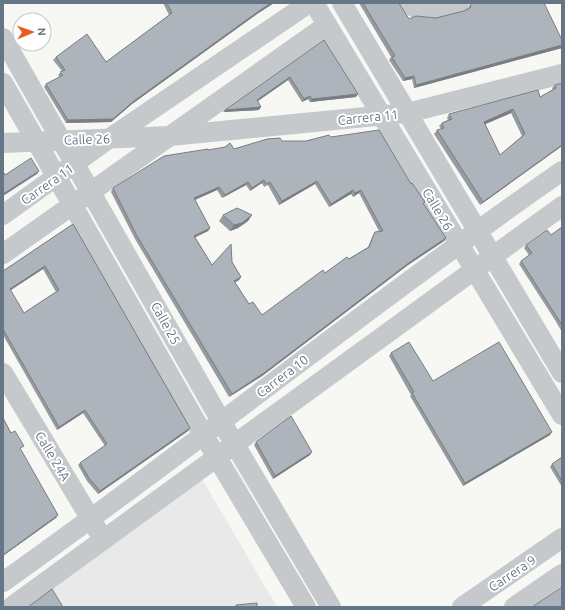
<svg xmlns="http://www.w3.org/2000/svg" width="565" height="610" font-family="Ubuntu,sans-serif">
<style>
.built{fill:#e8e9e8}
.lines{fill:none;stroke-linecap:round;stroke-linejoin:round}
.minor{stroke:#c5c9cc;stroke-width:20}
.wall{fill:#959ba1;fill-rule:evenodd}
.shaded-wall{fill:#797e83}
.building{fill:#adb4bb;stroke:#797e83;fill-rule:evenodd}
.labels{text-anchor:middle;stroke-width:4;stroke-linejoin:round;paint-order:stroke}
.street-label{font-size:13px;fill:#667686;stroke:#fff}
</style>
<rect width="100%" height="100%" fill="#f7f8f4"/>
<!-- built -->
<path class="built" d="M 198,472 L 277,607 L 52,607 L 43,591 Z"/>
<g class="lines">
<!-- minor -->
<path class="minor" d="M 314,3 L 562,415
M 342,3 L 562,373
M 408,3 C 420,16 443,7 459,3
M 3,38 L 221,421 L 331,607
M 3,83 L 203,434 L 306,607
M 3,143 L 170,136 L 407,113 L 562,74
M 3,215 L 110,138 L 309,3
M 3,254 L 327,25
M 3,373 L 98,531
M 3,582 C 192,448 372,303 562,171
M 11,607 L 562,206
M 462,607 L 562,538
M 514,607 L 562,574"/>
</g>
<!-- wall -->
<path class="wall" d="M 163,3 L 274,3 L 257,14 L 132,104 L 111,122 L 66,123 L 44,87 L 46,84 L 60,77 L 58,75 L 62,71 L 53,60 L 56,57 L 106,62 L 169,15 Z
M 359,3 L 399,3 L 400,5 L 409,19 L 436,18 L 464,11 L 468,8 L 471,3 L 544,3 L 562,48 L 414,88 L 412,79 L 403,81 L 389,60 L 391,57 Z
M 324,40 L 356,97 L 310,102 L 308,99 L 302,102 L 288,80 L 258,101 L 259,110 L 223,112 L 225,110 Z
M 562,83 L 562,146 L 480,205 L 434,134 L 437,130 L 441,129 L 439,126 L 442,123 L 448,120 L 447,118 L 449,114 L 540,97 L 553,90 L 552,88 L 555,85 ZM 511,113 L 522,136 L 500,155 L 485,124 Z
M 331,137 L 411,184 L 425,202 L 423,204 L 446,238 L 444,241 L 408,265 L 262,376 L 229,397 L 135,239 L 111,192 L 113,188 L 208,150 L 234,149 L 282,141 L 306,141 ZM 262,183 L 264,187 L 268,185 L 279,205 L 315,184 L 329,207 L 351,194 L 353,197 L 359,193 L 379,231 L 375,232 L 373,235 L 368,247 L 325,273 L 262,315 L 249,304 L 235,282 L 239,280 L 241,277 L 232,262 L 212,265 L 195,237 L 208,231 L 210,228 L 195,200 L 217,190 L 222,198 L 246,185 L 250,191 Z
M 223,215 L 252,215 L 248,221 L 238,228 L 230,231 L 219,221 Z
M 73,224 L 190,428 L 188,431 L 98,494 L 87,481 L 78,465 L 80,463 L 105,446 L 83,413 L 57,430 L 3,335 L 3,271 ZM 43,269 L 56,292 L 24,313 L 10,290 Z
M 562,227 L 562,332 L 555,320 L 519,264 L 521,261 L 529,255 L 524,248 L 526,245 L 551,235 Z
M 391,353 L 433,381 L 550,435 L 463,486 L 410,396 L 411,395 L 389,356 Z
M 256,442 L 310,455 L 273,479 L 254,445 Z
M 562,457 L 562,487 L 550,467 L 552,464 Z"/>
<!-- shaded-wall -->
<path class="shaded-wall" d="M 271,3 L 274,3 L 257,14 L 132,104 L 111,122 L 66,123 L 68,120 L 134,101 L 259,11 Z
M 562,45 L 562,48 L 414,88 L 416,85 Z
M 414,76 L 412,79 L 403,81 L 405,78 Z
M 290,77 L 288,80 L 255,103 L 257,100 Z
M 358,94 L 356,97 L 310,102 L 312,99 Z
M 310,96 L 308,99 L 302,102 L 304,99 Z
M 261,107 L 259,110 L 223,112 L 225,110 Z
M 513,109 L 511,113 L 481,126 L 484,122 Z
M 562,145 L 562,146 L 480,205 L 483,202 Z
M 39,171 L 37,174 L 3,196 L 3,194 Z
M 264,180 L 262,183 L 250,191 L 252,188 Z
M 317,181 L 315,184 L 279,205 L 282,201 Z
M 248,182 L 246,185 L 222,198 L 225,195 Z
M 219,187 L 217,190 L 192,201 L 194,198 Z
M 353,190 L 351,194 L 329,207 L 331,204 Z
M 361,190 L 359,193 L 353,197 L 355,193 Z
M 252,215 L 248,221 L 238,228 L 230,231 L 234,225 Z
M 210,228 L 208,231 L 192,239 L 194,236 Z
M 446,238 L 444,241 L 408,265 L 262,376 L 229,397 L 232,394 L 410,262 Z
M 45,266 L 43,269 L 8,292 L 10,289 Z
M 241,277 L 239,280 L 232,284 L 234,281 Z
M 85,410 L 83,413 L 57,430 L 59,427 Z
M 190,428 L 188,431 L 98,494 L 100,491 Z
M 552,432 L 550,435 L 463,486 L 465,483 Z
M 312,452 L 310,455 L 273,479 L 275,476 Z
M 58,515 L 56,518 L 3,556 L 3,555 Z"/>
<!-- building -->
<path class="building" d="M 167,3 L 271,3 L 259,11 L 134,101 L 113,119 L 68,120 L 46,84 L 63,75 L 60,72 L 65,70 L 56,57 L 87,34 L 106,62 L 172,13 Z
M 363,3 L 399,3 L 400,5 L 409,19 L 416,16 L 436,18 L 464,11 L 470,8 L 471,3 L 544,3 L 562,40 L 562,45 L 416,85 L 414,76 L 405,78 L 392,57 L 395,56 Z
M 324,40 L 358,94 L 312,99 L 310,96 L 304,99 L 290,77 L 257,100 L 261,107 L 225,110 Z
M 562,83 L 562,145 L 483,202 L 437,130 L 444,128 L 442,123 L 452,119 L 449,114 L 538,90 L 540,97 L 556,88 L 555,85 ZM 513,109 L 525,134 L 500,155 L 484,122 Z
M 379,130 L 411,184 L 412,183 L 425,202 L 423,203 L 446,238 L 410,262 L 264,373 L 232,394 L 137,236 L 113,188 L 164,156 L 208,149 L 208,150 L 225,147 L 230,143 L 234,149 L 267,139 L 280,138 L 282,141 L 306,141 L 329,135 L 331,137 ZM 264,180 L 266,184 L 270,182 L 282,201 L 317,181 L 331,204 L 353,190 L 355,193 L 361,190 L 383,231 L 375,232 L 369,247 L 349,259 L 347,257 L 325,273 L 323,270 L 262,315 L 253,302 L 249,304 L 234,281 L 241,277 L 232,262 L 231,244 L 212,265 L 194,236 L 210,228 L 194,198 L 219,187 L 225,195 L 248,182 L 252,188 Z
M 31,158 L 39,171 L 3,194 L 3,173 L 4,173 L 5,175 Z
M 237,208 L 252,215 L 242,223 L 234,225 L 223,215 Z
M 73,224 L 190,428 L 100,491 L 89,478 L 80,463 L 107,444 L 85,410 L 59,427 L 3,329 L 3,271 ZM 45,266 L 59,290 L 24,313 L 10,289 Z
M 562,227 L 562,325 L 521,261 L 532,253 L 526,245 L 547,230 L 551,235 Z
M 409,342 L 433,381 L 499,342 L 552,432 L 465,483 L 412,393 L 414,392 L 391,353 Z
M 291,416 L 312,452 L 275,476 L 256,442 Z
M 3,418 L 11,433 L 15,431 L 24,446 L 20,448 L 58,515 L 3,555 Z
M 562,457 L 562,481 L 552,464 Z
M 562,587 L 562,607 L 532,607 Z
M 52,589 L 63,607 L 28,607 Z
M 257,603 L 257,607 L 236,607 L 236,605 Z"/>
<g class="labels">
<!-- street labels -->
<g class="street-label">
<text transform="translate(368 117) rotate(-6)" y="5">Carrera 11</text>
<text transform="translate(87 139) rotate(-2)" y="5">Calle 26</text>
<text transform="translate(47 184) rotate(-35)" y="5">Carrera 11</text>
<text transform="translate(438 209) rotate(59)" y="5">Calle 26</text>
<text transform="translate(166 323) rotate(61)" y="5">Calle 25</text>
<text transform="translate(282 376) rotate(-37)" y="5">Carrera 10</text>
<text transform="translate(53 456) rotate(59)" y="5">Calle 24A</text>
<text transform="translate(512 573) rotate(-34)" y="5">Carrera 9</text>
</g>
</g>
<!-- border -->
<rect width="565" height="610" fill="none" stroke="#667686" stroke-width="8"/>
<!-- north arrow -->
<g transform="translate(32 32) rotate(88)"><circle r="19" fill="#ffffff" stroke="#c2c8cf"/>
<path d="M0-3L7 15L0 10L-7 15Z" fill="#e75b25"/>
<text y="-6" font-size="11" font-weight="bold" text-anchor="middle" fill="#667686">N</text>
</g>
</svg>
